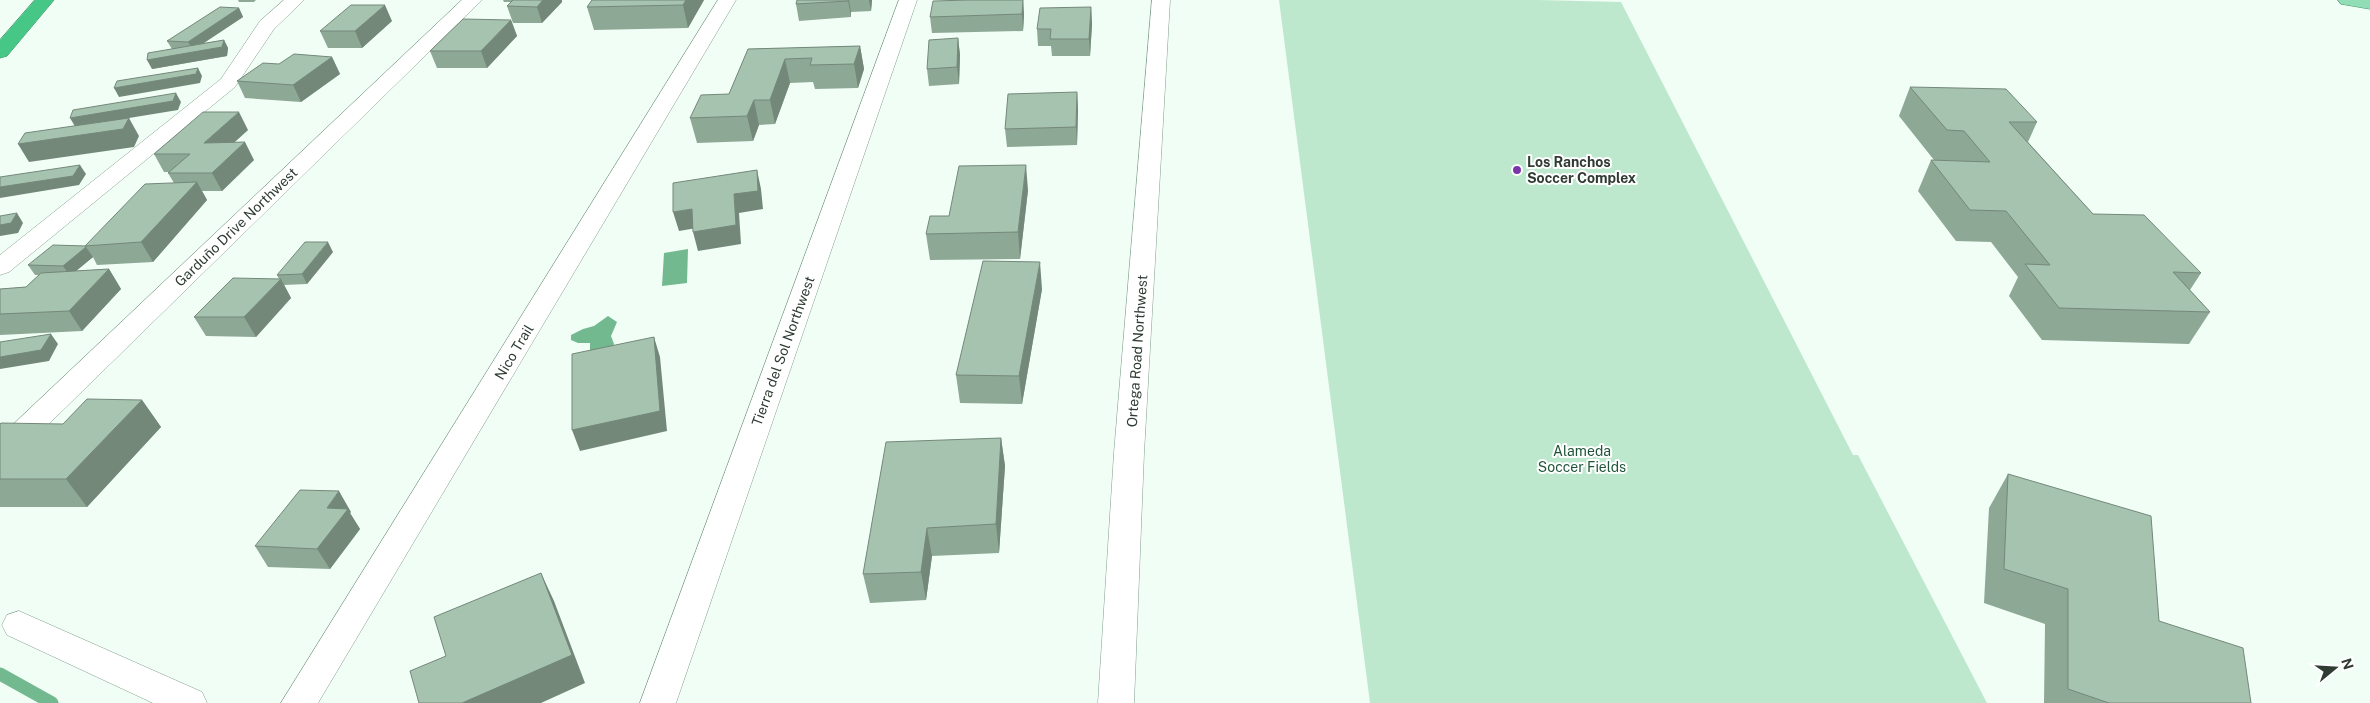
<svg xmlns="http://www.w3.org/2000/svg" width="2370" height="703" font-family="'Public Sans',sans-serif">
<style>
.green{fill:#bee8ce}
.water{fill:#72b98f}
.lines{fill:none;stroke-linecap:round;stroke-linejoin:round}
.stream{stroke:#72b98f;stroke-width:13}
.minor-casing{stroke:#819e8c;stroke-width:1}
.major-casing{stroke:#3f9669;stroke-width:1}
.highway-casing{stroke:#3f9669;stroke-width:1}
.minor{fill:#fff;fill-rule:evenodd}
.major{fill:#91ddb6;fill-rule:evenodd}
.highway{fill:#47c786;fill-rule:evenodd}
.wall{fill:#8ea896}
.shaded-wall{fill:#74887a}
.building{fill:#a5c3af;stroke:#74887a}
.poi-dot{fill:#7936aa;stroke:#fff;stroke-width:2}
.labels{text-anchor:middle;stroke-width:4;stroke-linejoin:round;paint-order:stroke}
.poi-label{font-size:14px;font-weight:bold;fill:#2f3b33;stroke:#fff;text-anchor:start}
.street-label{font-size:14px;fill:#2f3b33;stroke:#fff}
.park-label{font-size:14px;fill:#1f5438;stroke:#fff}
</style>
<rect width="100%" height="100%" fill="#f1fef5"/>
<!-- green -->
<path class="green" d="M 1279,0 L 1538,0 L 1621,2 L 1853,455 L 1858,455 L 1987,703 L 1370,703 Z"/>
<!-- water -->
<path class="water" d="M 688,249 L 687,283 L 662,286 L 664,253 Z
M 608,316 L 617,322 L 611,336 L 614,344 L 612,351 L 590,351 L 590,343 L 578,343 L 571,340 L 571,335 L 583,329 L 594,326 Z"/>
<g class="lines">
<!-- stream -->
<path class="stream" d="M 0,674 L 52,703"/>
<defs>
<path id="minor" d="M 284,0 L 304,0 L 274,29 L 235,87 L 9,272 L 0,275 L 0,255 L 221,79 L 260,21 Z
M 462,0 L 482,0 L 11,461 L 0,464 L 0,437 Z
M 718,0 L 736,0 L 318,703 L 281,703 Z
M 899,0 L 917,0 L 676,703 L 640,703 Z
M 1152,0 L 1170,0 L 1144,453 L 1134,703 L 1098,703 L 1114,453 Z
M 19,611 L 202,692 L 207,703 L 153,703 L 7,635 L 2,625 L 7,615 Z"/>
<path id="major" d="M 2338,0 L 2370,0 L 2370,9 L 2341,4 Z"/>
<path id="highway" d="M 35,0 L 54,0 L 7,56 L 0,58 L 0,40 Z"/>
</defs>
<!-- minor casing -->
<use href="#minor" class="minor-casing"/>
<!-- major casing -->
<use href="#major" class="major-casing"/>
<!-- highway casing -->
<use href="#highway" class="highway-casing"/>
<!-- minor -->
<use href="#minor" class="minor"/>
<!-- major -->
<use href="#major" class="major"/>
<!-- highway -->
<use href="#highway" class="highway"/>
</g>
<!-- wall -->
<path class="wall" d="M 238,0 L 256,0 L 254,2 L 239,2 Z
M 503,0 L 562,0 L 562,2 L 542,23 L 513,23 L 507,6 L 511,2 L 504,2 Z
M 592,0 L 704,0 L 688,28 L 594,30 L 587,7 Z
M 797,0 L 872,0 L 871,11 L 851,12 L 851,17 L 799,21 L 796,4 Z
M 1023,0 L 1024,15 L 1023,31 L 932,33 L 930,17 Z
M 1091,7 L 1092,24 L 1090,56 L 1052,56 L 1051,46 L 1038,46 L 1037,29 Z
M 239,8 L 243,17 L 204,43 L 224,40 L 228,48 L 227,56 L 152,69 L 172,49 L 167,41 Z
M 511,20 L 517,36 L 487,68 L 437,68 L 430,51 Z
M 392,21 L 362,48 L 328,48 L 320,31 Z
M 958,38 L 960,55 L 959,84 L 929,86 L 927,69 Z
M 860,46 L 864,69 L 858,88 L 815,89 L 813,82 L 790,83 L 775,124 L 759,125 L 753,141 L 697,143 L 690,118 L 729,94 L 748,49 Z
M 332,57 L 340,74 L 301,102 L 245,98 L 237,81 L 279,64 Z
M 1910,87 L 2037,122 L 2028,142 L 2093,214 L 2201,273 L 2190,290 L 2210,312 L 2189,344 L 2042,340 L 2009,296 L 2018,277 L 1991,242 L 1956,241 L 1918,191 L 1931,160 L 1934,160 L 1899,116 Z
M 1077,92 L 1078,110 L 1077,145 L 1007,147 L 1005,129 Z
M 248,130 L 234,142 L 254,160 L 222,191 L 202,191 L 207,200 L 153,262 L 97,265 L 93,257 L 76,271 L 109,269 L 121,289 L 82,331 L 0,335 L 0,289 L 26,287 L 39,275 L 35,275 L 28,265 L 86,246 L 85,246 L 174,183 L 168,173 L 169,172 L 164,172 L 154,154 Z
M 1028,190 L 1020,259 L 930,260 L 926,234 L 949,216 Z
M 333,252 L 307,284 L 284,285 L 291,298 L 256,337 L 206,336 L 194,317 L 279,279 L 277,275 Z
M 1042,289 L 1022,404 L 960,403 L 956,375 Z
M 142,400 L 161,427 L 87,507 L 0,507 L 0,424 L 63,424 Z
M 1001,438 L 1005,466 L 999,553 L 932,556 L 926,600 L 870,603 L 863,574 Z
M 2008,474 L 2159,621 L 2251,703 L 2044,703 L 2045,624 L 1984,603 L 1989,508 Z
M 351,512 L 350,513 L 360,529 L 330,569 L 268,567 L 255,546 Z"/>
<!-- shaded-wall -->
<path class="shaded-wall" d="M 543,0 L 562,0 L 562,2 L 542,23 L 537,7 Z
M 686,0 L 704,0 L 688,28 L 683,5 Z
M 848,0 L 849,0 L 851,12 L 851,17 Z
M 869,0 L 872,0 L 871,11 Z
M 1023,0 L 1024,15 L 1023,31 L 1022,14 Z
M 385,5 L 392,21 L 362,48 L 355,31 Z
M 1091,7 L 1092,24 L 1090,56 L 1089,39 Z
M 239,8 L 243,17 L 193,50 L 188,42 Z
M 511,20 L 517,36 L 487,68 L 481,51 Z
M 958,38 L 960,55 L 959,84 L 957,67 Z
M 224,40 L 228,48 L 227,56 L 152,69 L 147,60 Z
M 860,46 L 864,69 L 858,88 L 854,64 Z
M 332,57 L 340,74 L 301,102 L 293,85 Z
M 785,59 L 790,83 L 775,124 L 770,100 Z
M 198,68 L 202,76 L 200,83 L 119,97 L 114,88 Z
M 1077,92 L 1078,110 L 1077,145 L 1076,127 Z
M 176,93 L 181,102 L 178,110 L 129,118 L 139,136 L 134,147 L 29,162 L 18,144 L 76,128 L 70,118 Z
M 754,100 L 759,125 L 753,141 L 747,116 Z
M 239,112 L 248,130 L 214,161 L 204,143 Z
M 245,142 L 254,160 L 222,191 L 212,173 Z
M 80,165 L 86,174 L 79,185 L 0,198 L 0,187 Z
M 1026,165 L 1028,190 L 1020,259 L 1018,232 Z
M 757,170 L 761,189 L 763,209 L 739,213 L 741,244 L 698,251 L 693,232 Z
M 197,182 L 207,200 L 153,262 L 141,242 Z
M 692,209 L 697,228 L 679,231 L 673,212 Z
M 17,213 L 23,223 L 18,233 L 0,236 L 0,225 Z
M 328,242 L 333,252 L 307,284 L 302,274 Z
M 86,247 L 93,257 L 70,276 L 63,266 Z
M 1040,262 L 1042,289 L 1022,404 L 1019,376 Z
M 109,269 L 121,289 L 82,331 L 69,311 Z
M 281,279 L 291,298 L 256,337 L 244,317 Z
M 51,334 L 58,344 L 49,361 L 0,369 L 0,357 Z
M 654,337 L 660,357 L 667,431 L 580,451 L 572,430 Z
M 142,400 L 161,427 L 87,507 L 66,479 Z
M 1001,438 L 1005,466 L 999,553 L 996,524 Z
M 339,491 L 351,512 L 350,513 L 360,529 L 330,569 L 317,549 L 327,508 Z
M 927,528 L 932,556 L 926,600 L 921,572 Z
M 541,573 L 554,601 L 585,683 L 541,703 L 462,703 Z"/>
<!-- building -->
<path class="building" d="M 513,0 L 543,0 L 537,7 L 507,6 Z
M 592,0 L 686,0 L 683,5 L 587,7 Z
M 797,0 L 848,0 L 848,1 L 796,4 Z
M 970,0 L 1023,0 L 1022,14 L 930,17 L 933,1 Z
M 351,5 L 385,5 L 355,31 L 320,31 Z
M 220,7 L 239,8 L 188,42 L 167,41 Z
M 1091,7 L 1089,39 L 1050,39 L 1051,29 L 1037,29 L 1040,8 Z
M 463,19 L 511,20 L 481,51 L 430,51 Z
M 958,38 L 957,67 L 927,69 L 929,40 Z
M 224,40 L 222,47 L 147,60 L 148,53 Z
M 860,46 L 854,64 L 810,65 L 812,58 L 785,59 L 770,100 L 754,100 L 747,116 L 690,118 L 701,95 L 729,94 L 748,49 Z
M 294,54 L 332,57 L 293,85 L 237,81 L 263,63 L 279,64 Z
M 198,68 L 196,74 L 114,88 L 117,81 Z
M 1910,87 L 2006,89 L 2037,122 L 2009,122 L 2093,214 L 2144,215 L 2201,273 L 2173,272 L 2210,312 L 2059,308 L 2025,264 L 2050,265 L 2006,211 L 1970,210 L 1931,160 L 1990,162 L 1964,131 L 1947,130 Z
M 1077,92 L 1076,127 L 1005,129 L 1008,94 Z
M 176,93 L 173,101 L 70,118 L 73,110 Z
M 203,112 L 239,112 L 204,143 L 245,142 L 212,173 L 168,173 L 190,154 L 154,154 Z
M 129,118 L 123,129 L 18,144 L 25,133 Z
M 80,165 L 73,176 L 0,187 L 0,177 Z
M 1026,165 L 1018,232 L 926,234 L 930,216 L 949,216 L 959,166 Z
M 757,170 L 758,191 L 734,194 L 736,225 L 693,232 L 692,209 L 673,212 L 673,183 Z
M 197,182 L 141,242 L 85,246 L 145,184 Z
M 17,213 L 11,223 L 0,225 L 0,216 Z
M 305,242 L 328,242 L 302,274 L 277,275 Z
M 53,245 L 86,246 L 86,247 L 63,266 L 28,265 Z
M 983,261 L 1040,262 L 1019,376 L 956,375 Z
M 109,269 L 69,311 L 0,314 L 0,289 L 26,287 L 41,273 Z
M 233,278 L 281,279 L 244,317 L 194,317 Z
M 51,334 L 41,350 L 0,357 L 0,342 Z
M 654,337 L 660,411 L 572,430 L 572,354 Z
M 87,399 L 142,400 L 66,479 L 0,479 L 0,424 L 1,423 L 63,424 Z
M 1001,438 L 996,524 L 927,528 L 921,572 L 863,574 L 886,442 Z
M 2008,474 L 2151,516 L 2159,621 L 2243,648 L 2251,703 L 2109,703 L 2068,689 L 2068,589 L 2004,569 Z
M 300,490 L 339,491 L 327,508 L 348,509 L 317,549 L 255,546 Z
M 541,573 L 572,655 L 462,703 L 419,703 L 410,671 L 446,656 L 434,617 Z"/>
<!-- markers -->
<circle class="poi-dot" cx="1517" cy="170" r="5"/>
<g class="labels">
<!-- poi labels -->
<g class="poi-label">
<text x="1527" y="167">Los Ranchos<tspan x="1527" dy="16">Soccer Complex</tspan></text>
</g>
<!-- street labels -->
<g class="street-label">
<text transform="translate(236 227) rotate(-44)" y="5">Garduño Drive Northwest</text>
<text transform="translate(783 351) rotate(-70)" y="5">Tierra del Sol Northwest</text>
<text transform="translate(1137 351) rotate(-86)" y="5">Ortega Road Northwest</text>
<text transform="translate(514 352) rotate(-59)" y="5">Nico Trail</text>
</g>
<!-- park labels -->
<g class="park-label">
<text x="1582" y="456">Alameda<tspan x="1582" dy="16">Soccer Fields</tspan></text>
</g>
</g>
<!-- north arrow -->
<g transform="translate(2335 668) rotate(72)" stroke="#ffffff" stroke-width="4" paint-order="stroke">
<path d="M0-4L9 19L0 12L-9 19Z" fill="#2f3b33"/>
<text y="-8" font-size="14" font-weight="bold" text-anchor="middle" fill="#2f3b33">N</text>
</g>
</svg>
